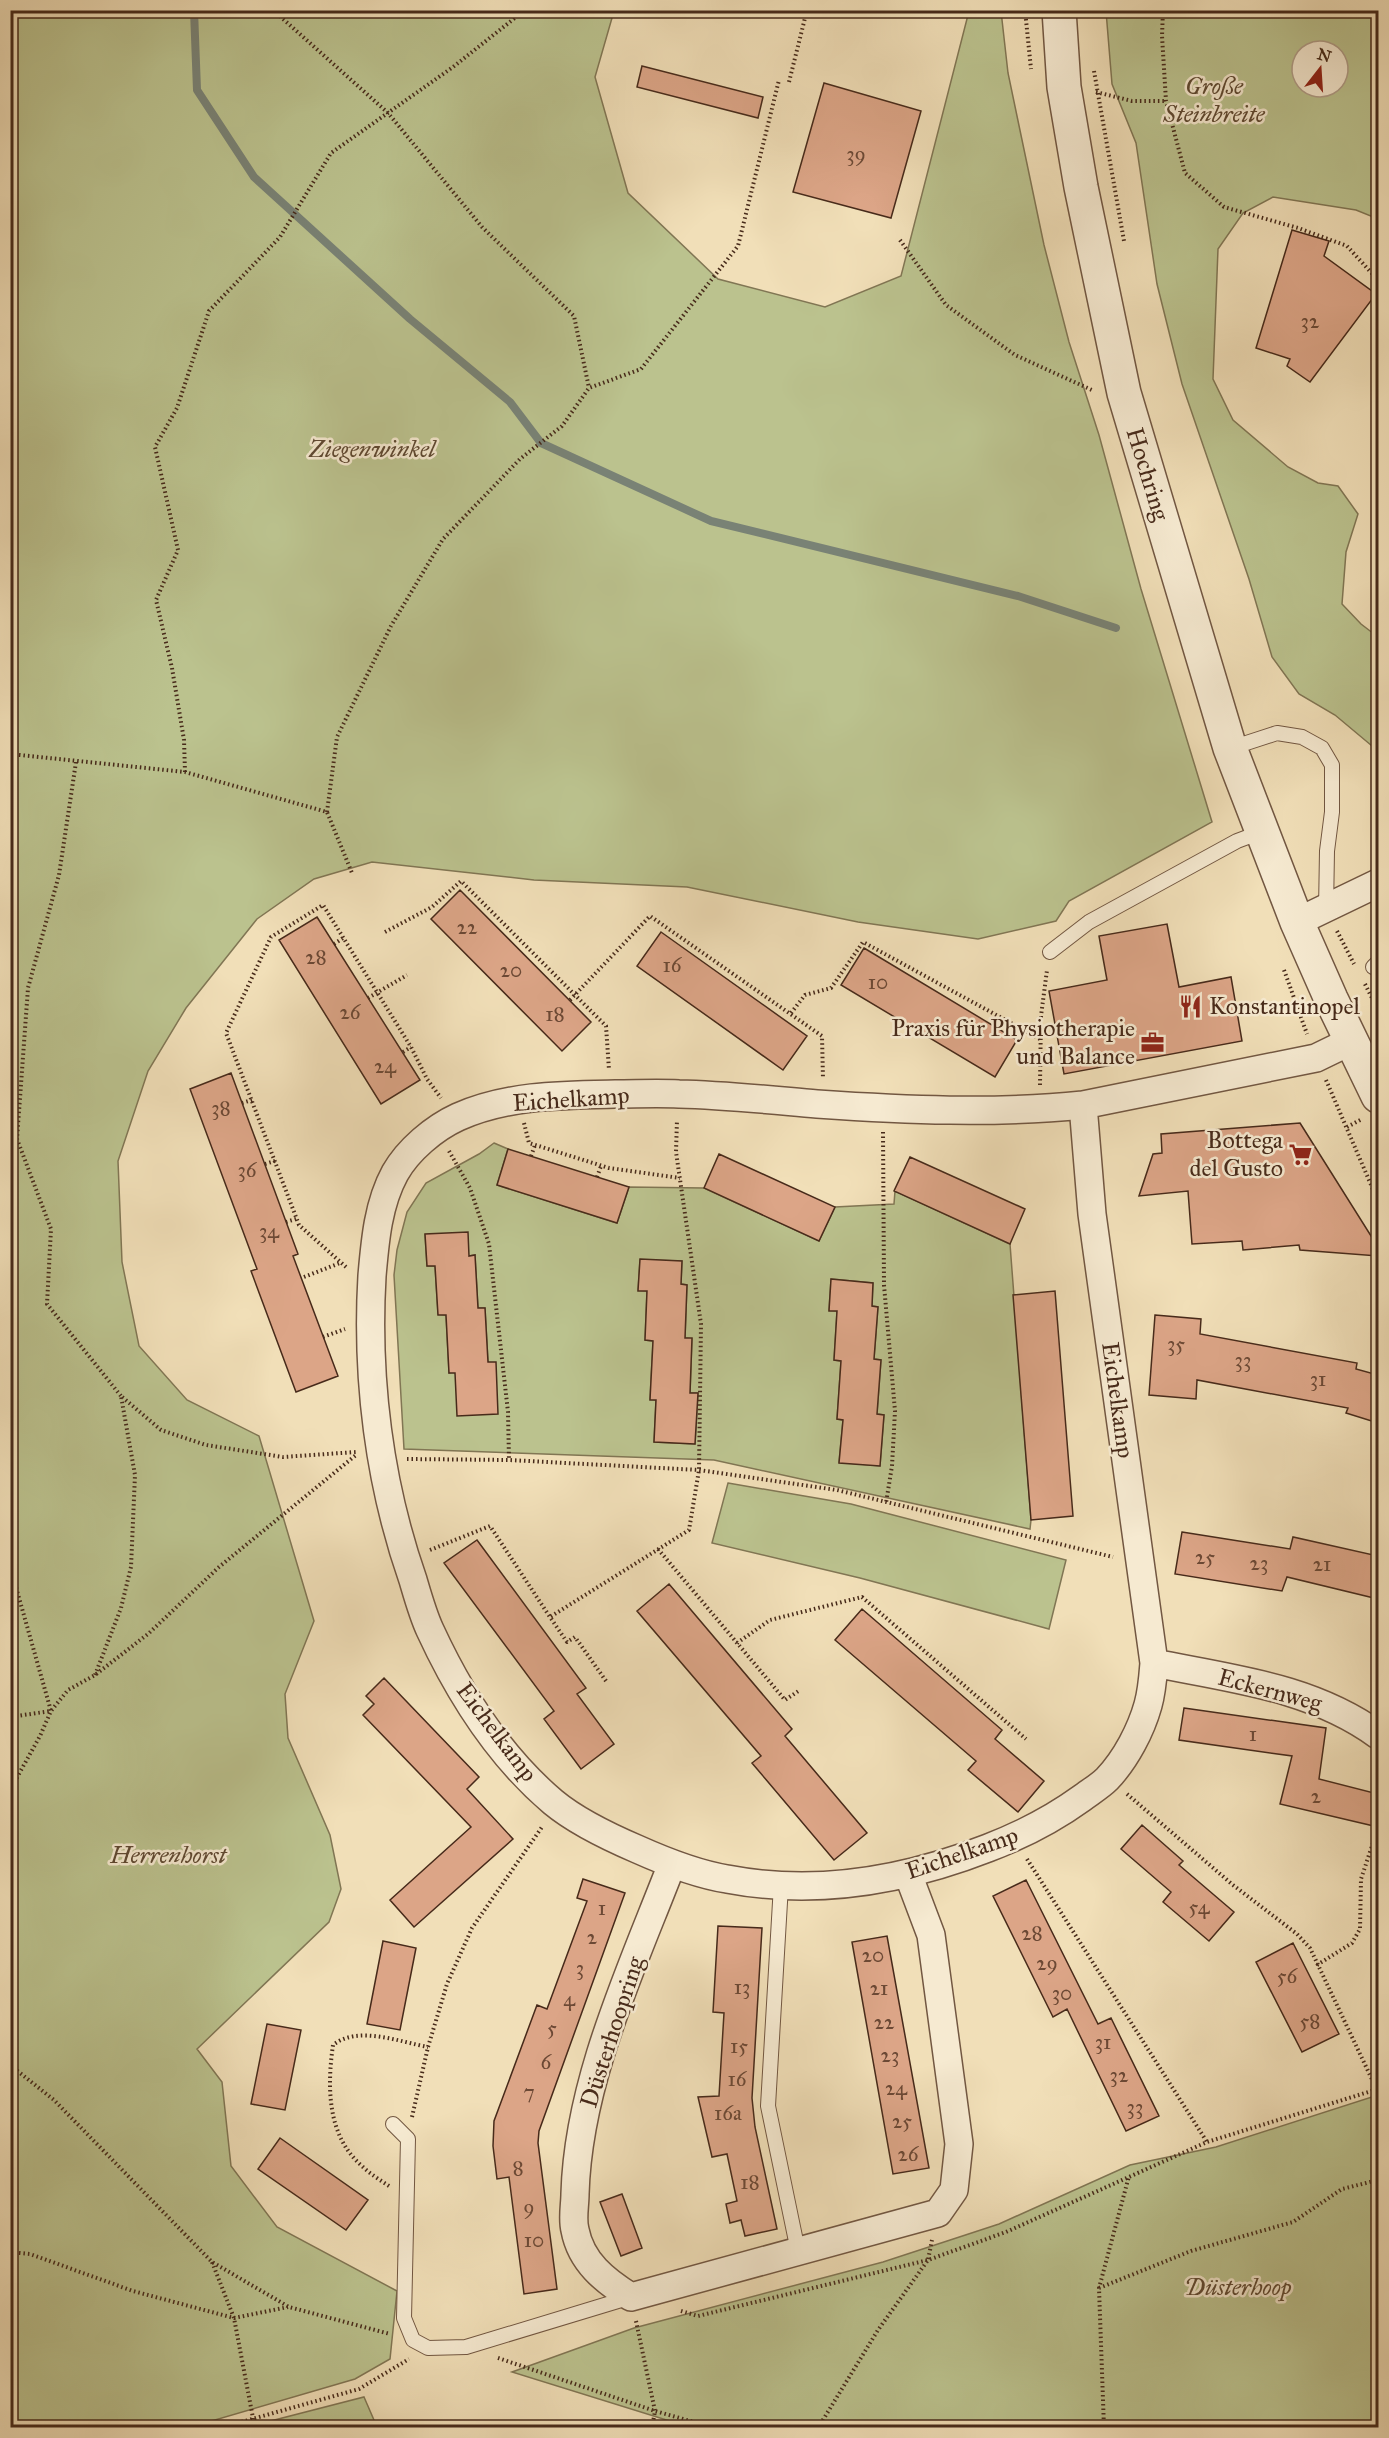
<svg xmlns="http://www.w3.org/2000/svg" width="1389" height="2438" font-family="'IM FELL Great Primer',serif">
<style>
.green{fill:#bbc28e;stroke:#817654;stroke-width:1.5;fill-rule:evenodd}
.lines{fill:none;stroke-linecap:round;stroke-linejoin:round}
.stream{stroke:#798275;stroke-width:8}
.building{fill:#dca587;stroke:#472a1a;stroke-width:1.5}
.service-casing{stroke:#725742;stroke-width:16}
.minor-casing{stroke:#725742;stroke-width:30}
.tertiary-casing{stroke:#725742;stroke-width:36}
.path{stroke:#472a1a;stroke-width:4;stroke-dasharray:1.5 3;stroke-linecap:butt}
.service{stroke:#f6ead1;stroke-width:14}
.minor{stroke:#f6ead1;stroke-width:27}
.tertiary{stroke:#f6ead1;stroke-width:33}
.labels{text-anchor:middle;stroke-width:5;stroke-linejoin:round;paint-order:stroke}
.number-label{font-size:21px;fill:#6c4935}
.park-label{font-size:24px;font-style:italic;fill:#5e4831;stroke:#f6ead1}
.street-label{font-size:24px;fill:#472a1a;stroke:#f6ead1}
.poi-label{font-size:24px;fill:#472a1a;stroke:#f6ead1;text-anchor:end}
</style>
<rect width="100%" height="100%" fill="#f1dfb8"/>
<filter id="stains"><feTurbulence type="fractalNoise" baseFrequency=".00333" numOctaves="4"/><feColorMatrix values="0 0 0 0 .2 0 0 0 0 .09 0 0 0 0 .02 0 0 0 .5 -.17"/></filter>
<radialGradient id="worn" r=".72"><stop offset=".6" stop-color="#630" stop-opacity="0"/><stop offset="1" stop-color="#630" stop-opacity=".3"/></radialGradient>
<!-- green -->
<path class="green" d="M 11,10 L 614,11 L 595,77 L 628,193 L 718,279 L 825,307 L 901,276 L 969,11 L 1001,11 L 1008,73 L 1044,245 L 1069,342 L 1099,435 L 1141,589 L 1212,822 L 1069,901 L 1056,921 L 978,939 L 858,922 L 687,887 L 534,880 L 372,862 L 314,879 L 257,919 L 186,1008 L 148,1071 L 118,1161 L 122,1262 L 139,1346 L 187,1400 L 259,1436 L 314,1621 L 285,1694 L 288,1738 L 330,1835 L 341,1889 L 329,1922 L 197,2049 L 222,2082 L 231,2166 L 277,2227 L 397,2291 L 390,2359 L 355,2379 L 191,2427 L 11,2427 Z
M 1106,11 L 1378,11 L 1378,219 L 1356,210 L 1273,197 L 1243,213 L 1218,249 L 1213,379 L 1233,420 L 1288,467 L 1318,483 L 1338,486 L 1358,514 L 1346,552 L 1342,604 L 1361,624 L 1378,637 L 1378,751 L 1335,715 L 1299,694 L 1272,657 L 1249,579 L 1182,384 L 1157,284 L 1136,143 L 1112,84 ZM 1302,51 L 1338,51 L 1338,87 L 1302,87 Z
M 494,1143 L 508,1149 L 497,1185 L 617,1223 L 629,1187 L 704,1188 L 819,1241 L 835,1207 L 894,1204 L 895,1191 L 1010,1244 L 1031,1520 L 1030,1529 L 714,1460 L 404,1449 L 394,1275 L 397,1250 L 407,1212 L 426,1183 L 479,1154 ZM 425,1235 L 469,1256 L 475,1255 L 478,1308 L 485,1308 L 488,1362 L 449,1373 L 446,1315 L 438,1314 L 435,1266 L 427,1266 ZM 640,1260 L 682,1261 L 681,1284 L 687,1285 L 685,1338 L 692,1339 L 690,1393 L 698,1393 L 695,1444 L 654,1442 L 656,1400 L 650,1399 L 653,1341 L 645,1340 L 647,1291 L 638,1290 ZM 831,1279 L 873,1283 L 872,1306 L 878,1307 L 874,1359 L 881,1360 L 877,1414 L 884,1415 L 880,1466 L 839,1462 L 843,1420 L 837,1419 L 841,1361 L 834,1360 L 837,1311 L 829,1310 Z
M 728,1483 L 851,1504 L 1066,1560 L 1049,1629 L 860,1578 L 712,1543 Z
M 1378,2095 L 1378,2427 L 689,2427 L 512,2372 L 634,2328 L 883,2262 L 999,2224 L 1130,2165 L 1216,2147 Z
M 364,2397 L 377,2427 L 245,2427 L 255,2425 Z"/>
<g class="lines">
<!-- stream -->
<path class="stream" d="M 194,10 L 197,90 L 254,177 L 410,319 L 510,402 L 541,443 L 711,521 L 1018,596 L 1116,628"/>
</g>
<!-- building -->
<path class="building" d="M 642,66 L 763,97 L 758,118 L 637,87 Z
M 824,83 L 921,111 L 891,218 L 793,192 Z
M 1292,230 L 1329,241 L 1324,256 L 1376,294 L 1310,382 L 1287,366 L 1290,359 L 1256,348 Z
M 460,890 L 591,1022 L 562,1051 L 431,919 Z
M 317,917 L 420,1080 L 381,1104 L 279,940 Z
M 1167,924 L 1179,987 L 1231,977 L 1242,1041 L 1064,1074 L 1049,991 L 1107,980 L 1099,936 Z
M 661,932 L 807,1036 L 783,1070 L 637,966 Z
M 864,948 L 1017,1040 L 995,1077 L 841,985 Z
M 231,1073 L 298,1254 L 293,1256 L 338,1376 L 296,1392 L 251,1271 L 257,1269 L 190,1089 Z
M 1300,1123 L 1378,1247 L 1378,1256 L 1300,1250 L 1299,1245 L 1243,1250 L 1242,1241 L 1192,1244 L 1188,1191 L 1139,1196 L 1153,1154 L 1162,1153 L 1161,1134 Z
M 508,1149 L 629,1187 L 617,1223 L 497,1185 Z
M 719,1154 L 835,1207 L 819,1241 L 704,1188 Z
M 910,1157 L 1025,1209 L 1010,1244 L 894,1191 Z
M 468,1232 L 469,1256 L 475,1255 L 478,1308 L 485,1308 L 488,1362 L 496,1362 L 498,1414 L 457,1416 L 455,1373 L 449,1373 L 446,1315 L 438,1315 L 435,1266 L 427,1266 L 425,1234 Z
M 640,1259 L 682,1261 L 681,1284 L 687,1285 L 685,1338 L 692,1338 L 690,1393 L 698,1393 L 695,1444 L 654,1442 L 656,1400 L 650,1400 L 653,1341 L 645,1340 L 647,1291 L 638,1291 Z
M 831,1279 L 873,1283 L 872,1306 L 878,1307 L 874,1359 L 881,1360 L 877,1414 L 884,1415 L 880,1466 L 839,1463 L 843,1420 L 837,1419 L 841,1361 L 834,1360 L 837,1311 L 829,1311 Z
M 1055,1291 L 1073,1516 L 1031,1520 L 1013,1295 Z
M 1155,1315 L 1201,1319 L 1200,1334 L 1357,1363 L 1356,1369 L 1378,1375 L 1378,1423 L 1346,1413 L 1348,1408 L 1197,1380 L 1196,1399 L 1149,1395 Z
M 1182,1532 L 1290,1549 L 1293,1537 L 1378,1556 L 1378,1599 L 1287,1577 L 1282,1591 L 1175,1574 Z
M 477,1540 L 586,1688 L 577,1694 L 614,1744 L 581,1769 L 544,1719 L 554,1711 L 444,1563 Z
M 669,1584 L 792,1729 L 785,1736 L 867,1833 L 834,1860 L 752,1763 L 761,1756 L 637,1611 Z
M 862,1609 L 1002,1730 L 995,1739 L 1044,1781 L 1018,1812 L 968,1770 L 976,1761 L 835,1640 Z
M 384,1678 L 479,1777 L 467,1789 L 513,1839 L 414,1927 L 390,1900 L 471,1827 L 363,1715 L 374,1704 L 366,1696 Z
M 1184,1708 L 1326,1728 L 1319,1779 L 1378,1794 L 1378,1827 L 1280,1804 L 1292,1756 L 1179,1740 Z
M 1142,1825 L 1183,1861 L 1179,1865 L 1234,1912 L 1209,1941 L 1163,1902 L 1171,1892 L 1121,1849 Z
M 583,1879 L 625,1893 L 539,2131 L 538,2143 L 557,2289 L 524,2294 L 509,2177 L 497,2179 L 493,2146 L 494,2121 L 537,2005 L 547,2009 L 587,1901 L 577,1898 Z
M 1026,1880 L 1098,2024 L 1111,2018 L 1159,2116 L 1126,2131 L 1067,2009 L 1053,2017 L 993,1896 Z
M 718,1926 L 762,1928 L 752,2098 L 755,2127 L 777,2229 L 745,2236 L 741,2220 L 730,2223 L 726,2204 L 737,2201 L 727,2154 L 712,2157 L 698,2097 L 719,2096 L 724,2013 L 713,2012 Z
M 887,1936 L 929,2168 L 893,2174 L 852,1942 Z
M 383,1941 L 416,1948 L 400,2030 L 367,2024 Z
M 1293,1943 L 1339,2034 L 1302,2052 L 1256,1962 Z
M 267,2024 L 301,2030 L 285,2110 L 251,2104 Z
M 280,2138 L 368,2200 L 346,2230 L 258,2169 Z
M 622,2194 L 642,2248 L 621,2256 L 600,2202 Z"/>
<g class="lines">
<defs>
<path id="service" d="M 1231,748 L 1277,733 L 1302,737 L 1322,748 L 1332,765 L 1332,812 L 1327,851 L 1326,910
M 1050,952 L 1089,922 L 1237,841 L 1261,832
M 1373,967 L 1378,962
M 781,1885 L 768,2106 L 798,2251
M 393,2124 L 408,2139 L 404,2318 L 413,2340 L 428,2348 L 466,2347 L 631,2297"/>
<path id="minor" d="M 1297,922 L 1378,883
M 1083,1105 C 994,1114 905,1110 817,1104 C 771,1100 725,1095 679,1094 C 657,1093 636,1094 615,1094 C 562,1095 507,1095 458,1117 C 434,1128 408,1150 395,1173 C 378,1204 375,1241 372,1276 C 366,1378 379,1483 413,1580 C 418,1597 423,1615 430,1630 C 459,1693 500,1757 553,1802 C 577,1822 609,1837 637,1849 C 666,1862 696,1874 727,1879 C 816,1896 906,1880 988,1848 C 1022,1835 1053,1819 1082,1798 C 1090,1792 1100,1786 1107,1779 C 1126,1759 1141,1730 1148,1705 C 1152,1691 1153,1676 1154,1663 L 1092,1214 L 1083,1105 L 1316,1058 L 1351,1041
M 1154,1663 C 1233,1679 1312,1687 1378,1735
M 672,1864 C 632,1968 578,2081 575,2194 C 575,2205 572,2219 575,2230 C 581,2262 605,2281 631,2297 L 938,2213 L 954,2190 L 959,2144 L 931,1935 L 908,1874"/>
<path id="tertiary" d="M 1059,10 L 1064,87 L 1081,187 L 1124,393 L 1230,748 L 1297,922 L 1331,999 L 1378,1096"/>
</defs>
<!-- service casing -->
<use href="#service" class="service-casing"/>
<!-- minor casing -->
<use href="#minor" class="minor-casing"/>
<!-- tertiary casing -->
<use href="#tertiary" class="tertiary-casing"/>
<!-- path -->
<path class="path" d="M 273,10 L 388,113 L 482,227 L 574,316 L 589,388
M 1025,10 L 1031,69
M 1163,10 L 1162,36 L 1166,101 L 1185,173 L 1224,207 L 1298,228 L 1347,246 L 1378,280
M 1365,10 L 1378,19
M 1094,71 L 1124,241
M 789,82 L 807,10
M 1096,92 L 1132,101 L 1166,101
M 900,240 L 946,305 L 1015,355 L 1094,391
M 10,754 L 185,772 L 327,812 L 352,873
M 76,762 L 59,875 L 28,988 L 17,1139 L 51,1229 L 47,1304 L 121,1396
M 185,772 L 184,740 L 172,668 L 156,600 L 178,550 L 155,447 L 177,408 L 209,311 L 280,237 L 331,153 L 453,67 L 525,10
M 327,812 L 337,737 L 391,626 L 443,539 L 520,459 L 562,426 L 589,388 L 641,369 L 738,246 L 779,80
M 1337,931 L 1354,964
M 385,932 L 432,907 L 461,881 L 606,1026 L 609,1070
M 334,944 L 343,938
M 1284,970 L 1307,1034
M 1365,984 L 1378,1010
M 368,998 L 407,975
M 570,1000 L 650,916 L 822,1036 L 823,1079
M 791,1013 L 805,995 L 831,988 L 863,942 L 1040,1039
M 403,1052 L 411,1047
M 1326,1080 L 1378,1201
M 1040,1085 L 1041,1016 L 1047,970
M 242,1103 L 252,1100
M 524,1123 L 529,1143 L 609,1168 L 680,1178
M 1347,1127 L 1362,1119
M 883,1132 L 884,1285 L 895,1411 L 892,1466 L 886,1503
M 449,1151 L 470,1188 L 489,1244 L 508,1412 L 509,1460
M 531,1156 L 535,1145
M 265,1164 L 275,1161
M 597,1177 L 601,1166
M 286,1222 L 296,1219
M 346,1267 L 299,1225 L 226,1033 L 271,937 L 323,905 L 411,1047 L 427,1079 L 441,1098
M 304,1277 L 340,1263
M 323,1337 L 345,1329
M 407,1459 L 509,1460 L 699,1470 L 837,1490 L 1113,1557
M 658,1549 L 785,1700 L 800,1690
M 430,1550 L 490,1526 L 550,1617
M 10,1566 L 51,1711 L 10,1717
M 737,1643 L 770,1620 L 862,1597 L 1026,1739
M 95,1675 L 121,1608 L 131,1567 L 135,1475 L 121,1396 L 161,1430 L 206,1445 L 283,1457 L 356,1452
M 606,1681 L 575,1637 L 567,1642 L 550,1617 L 689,1530 L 699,1470 L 701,1324 L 676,1152 L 677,1120
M 10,1790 L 40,1736 L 51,1711 L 68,1690 L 95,1675 L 148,1634 L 219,1567 L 356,1455
M 1127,1794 L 1233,1885 L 1297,1934 L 1310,1948 L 1377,2090
M 1027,1859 L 1207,2142
M 1317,1965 L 1352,1943 L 1360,1929 L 1361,1879 L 1373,1843
M 10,2065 L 54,2100 L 212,2262 L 289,2307 L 390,2334
M 412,2117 L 428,2047 L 447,1984 L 472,1928 L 542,1827
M 389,2186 C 380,2180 370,2174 362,2166 C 327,2136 327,2087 333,2045 C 358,2025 400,2042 428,2047
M 932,2240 L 928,2260 L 1006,2232 L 1207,2142 L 1378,2089
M 10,2252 L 30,2254 L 133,2291 L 234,2318 L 288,2307
M 212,2262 L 234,2318 L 253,2418 L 252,2428
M 1099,2288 L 1191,2251 L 1293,2222 L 1342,2189 L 1378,2180
M 681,2311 L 698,2316 L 928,2260
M 636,2321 L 655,2411 L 652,2428
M 498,2358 L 655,2411 L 715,2428
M 220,2428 L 359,2389 L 409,2359
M 818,2428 L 878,2330 L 928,2260
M 1104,2428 L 1099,2288 L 1129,2176"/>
<!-- service -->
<use href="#service" class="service"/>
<!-- minor -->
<use href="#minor" class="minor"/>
<!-- tertiary -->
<use href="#tertiary" class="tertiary"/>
</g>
<!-- icons -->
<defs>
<symbol id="restaurant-bare" viewBox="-9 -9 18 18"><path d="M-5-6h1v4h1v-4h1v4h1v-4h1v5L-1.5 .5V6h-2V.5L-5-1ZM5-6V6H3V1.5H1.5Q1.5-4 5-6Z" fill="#8f2418" stroke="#f6ead1" stroke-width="2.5" paint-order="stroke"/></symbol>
<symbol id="office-bare" viewBox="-9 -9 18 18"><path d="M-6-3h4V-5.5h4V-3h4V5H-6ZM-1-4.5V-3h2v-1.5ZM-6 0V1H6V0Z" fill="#8f2418" stroke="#f6ead1" stroke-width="2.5" paint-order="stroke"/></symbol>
<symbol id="supermarket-bare" viewBox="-9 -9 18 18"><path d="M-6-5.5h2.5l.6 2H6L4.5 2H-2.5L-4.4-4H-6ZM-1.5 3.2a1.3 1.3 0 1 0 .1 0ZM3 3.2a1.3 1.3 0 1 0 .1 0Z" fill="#8f2418" stroke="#f6ead1" stroke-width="2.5" paint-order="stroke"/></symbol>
</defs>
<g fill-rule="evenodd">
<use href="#restaurant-bare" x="1174" y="990" width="33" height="33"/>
<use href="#office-bare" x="1136" y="1026" width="33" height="33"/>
<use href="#supermarket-bare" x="1284" y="1138" width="33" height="33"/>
</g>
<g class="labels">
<!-- number labels -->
<g class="number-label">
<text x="856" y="161">39</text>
<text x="1310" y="328">32</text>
<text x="467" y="934">22</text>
<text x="316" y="964">28</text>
<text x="672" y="972">16</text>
<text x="511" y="977">20</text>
<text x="878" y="989">10</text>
<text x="350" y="1019">26</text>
<text x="555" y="1021">18</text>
<text x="385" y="1073">24</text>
<text x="221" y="1115">38</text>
<text x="247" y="1177">36</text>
<text x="269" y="1238">34</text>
<text x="1176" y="1351">35</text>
<text x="1243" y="1367">33</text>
<text x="1318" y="1386">31</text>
<text x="1205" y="1564">25</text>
<text x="1259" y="1570">23</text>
<text x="1322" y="1571">21</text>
<text x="1253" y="1741">1</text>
<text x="1316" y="1803">2</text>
<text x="1199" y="1914">54</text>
<text x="602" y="1915">1</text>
<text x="1032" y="1940">28</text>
<text x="592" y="1944">2</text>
<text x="873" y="1962">20</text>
<text x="1047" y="1970">29</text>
<text x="580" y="1975">3</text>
<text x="1287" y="1983">56</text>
<text x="742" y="1994">13</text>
<text x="879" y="1995">21</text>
<text x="1062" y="2000">30</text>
<text x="569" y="2006">4</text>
<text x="1310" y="2028">58</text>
<text x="884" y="2029">22</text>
<text x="552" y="2035">5</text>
<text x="1103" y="2049">31</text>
<text x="739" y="2053">15</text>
<text x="890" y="2062">23</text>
<text x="546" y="2069">6</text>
<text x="1119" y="2082">32</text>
<text x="737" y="2086">16</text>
<text x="896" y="2095">24</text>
<text x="529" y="2099">7</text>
<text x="1135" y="2114">33</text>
<text x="728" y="2120">16a</text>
<text x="902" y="2128">25</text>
<text x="908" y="2161">26</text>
<text x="518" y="2175">8</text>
<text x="750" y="2189">18</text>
<text x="529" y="2214">9</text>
<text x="534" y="2247">10</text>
</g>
<!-- park labels -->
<g class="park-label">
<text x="1214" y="94">Große<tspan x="1214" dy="28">Steinbreite</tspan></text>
<text x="372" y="457">Ziegenwinkel</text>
<text x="168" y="1863">Herrenhorst</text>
<text x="1238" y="2295">Düsterhoop</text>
</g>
<!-- street labels -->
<g class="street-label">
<text transform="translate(1148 474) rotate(73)" y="8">Hochring</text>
<text transform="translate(571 1099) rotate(-4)" y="8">Eichelkamp</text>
<text transform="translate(1118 1400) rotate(82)" y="8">Eichelkamp</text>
<text transform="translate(1270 1690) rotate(15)" y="8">Eckernweg</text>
<text transform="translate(497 1732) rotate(53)" y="8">Eichelkamp</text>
<text transform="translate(962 1853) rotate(-19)" y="8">Eichelkamp</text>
<text transform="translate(612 2032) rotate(-72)" y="8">Düsterhoopring</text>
</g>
<!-- poi labels -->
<g class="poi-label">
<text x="1209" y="1014" text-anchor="start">Konstantinopel</text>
<text x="1135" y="1036">Praxis für Physiotherapie<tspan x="1135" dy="28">und Balance</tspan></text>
<text x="1283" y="1148">Bottega<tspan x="1283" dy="28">del Gusto</tspan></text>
</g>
</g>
<!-- margin -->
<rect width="1389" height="2438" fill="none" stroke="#f1dfb8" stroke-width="36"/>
<rect x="12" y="12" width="1365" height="2414" fill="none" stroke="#472a1a" stroke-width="3"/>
<rect x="18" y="18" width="1353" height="2402" fill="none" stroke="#472a1a" stroke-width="1.5"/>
<!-- north arrow -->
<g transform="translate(1320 69) rotate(17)"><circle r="28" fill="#f6ead1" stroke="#b09d88" stroke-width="1.5"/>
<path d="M0-4.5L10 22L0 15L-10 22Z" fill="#8f2418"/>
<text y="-9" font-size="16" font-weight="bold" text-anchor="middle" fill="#472a1a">N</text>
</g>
<rect width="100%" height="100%" filter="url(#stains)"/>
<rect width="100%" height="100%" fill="url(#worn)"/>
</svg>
